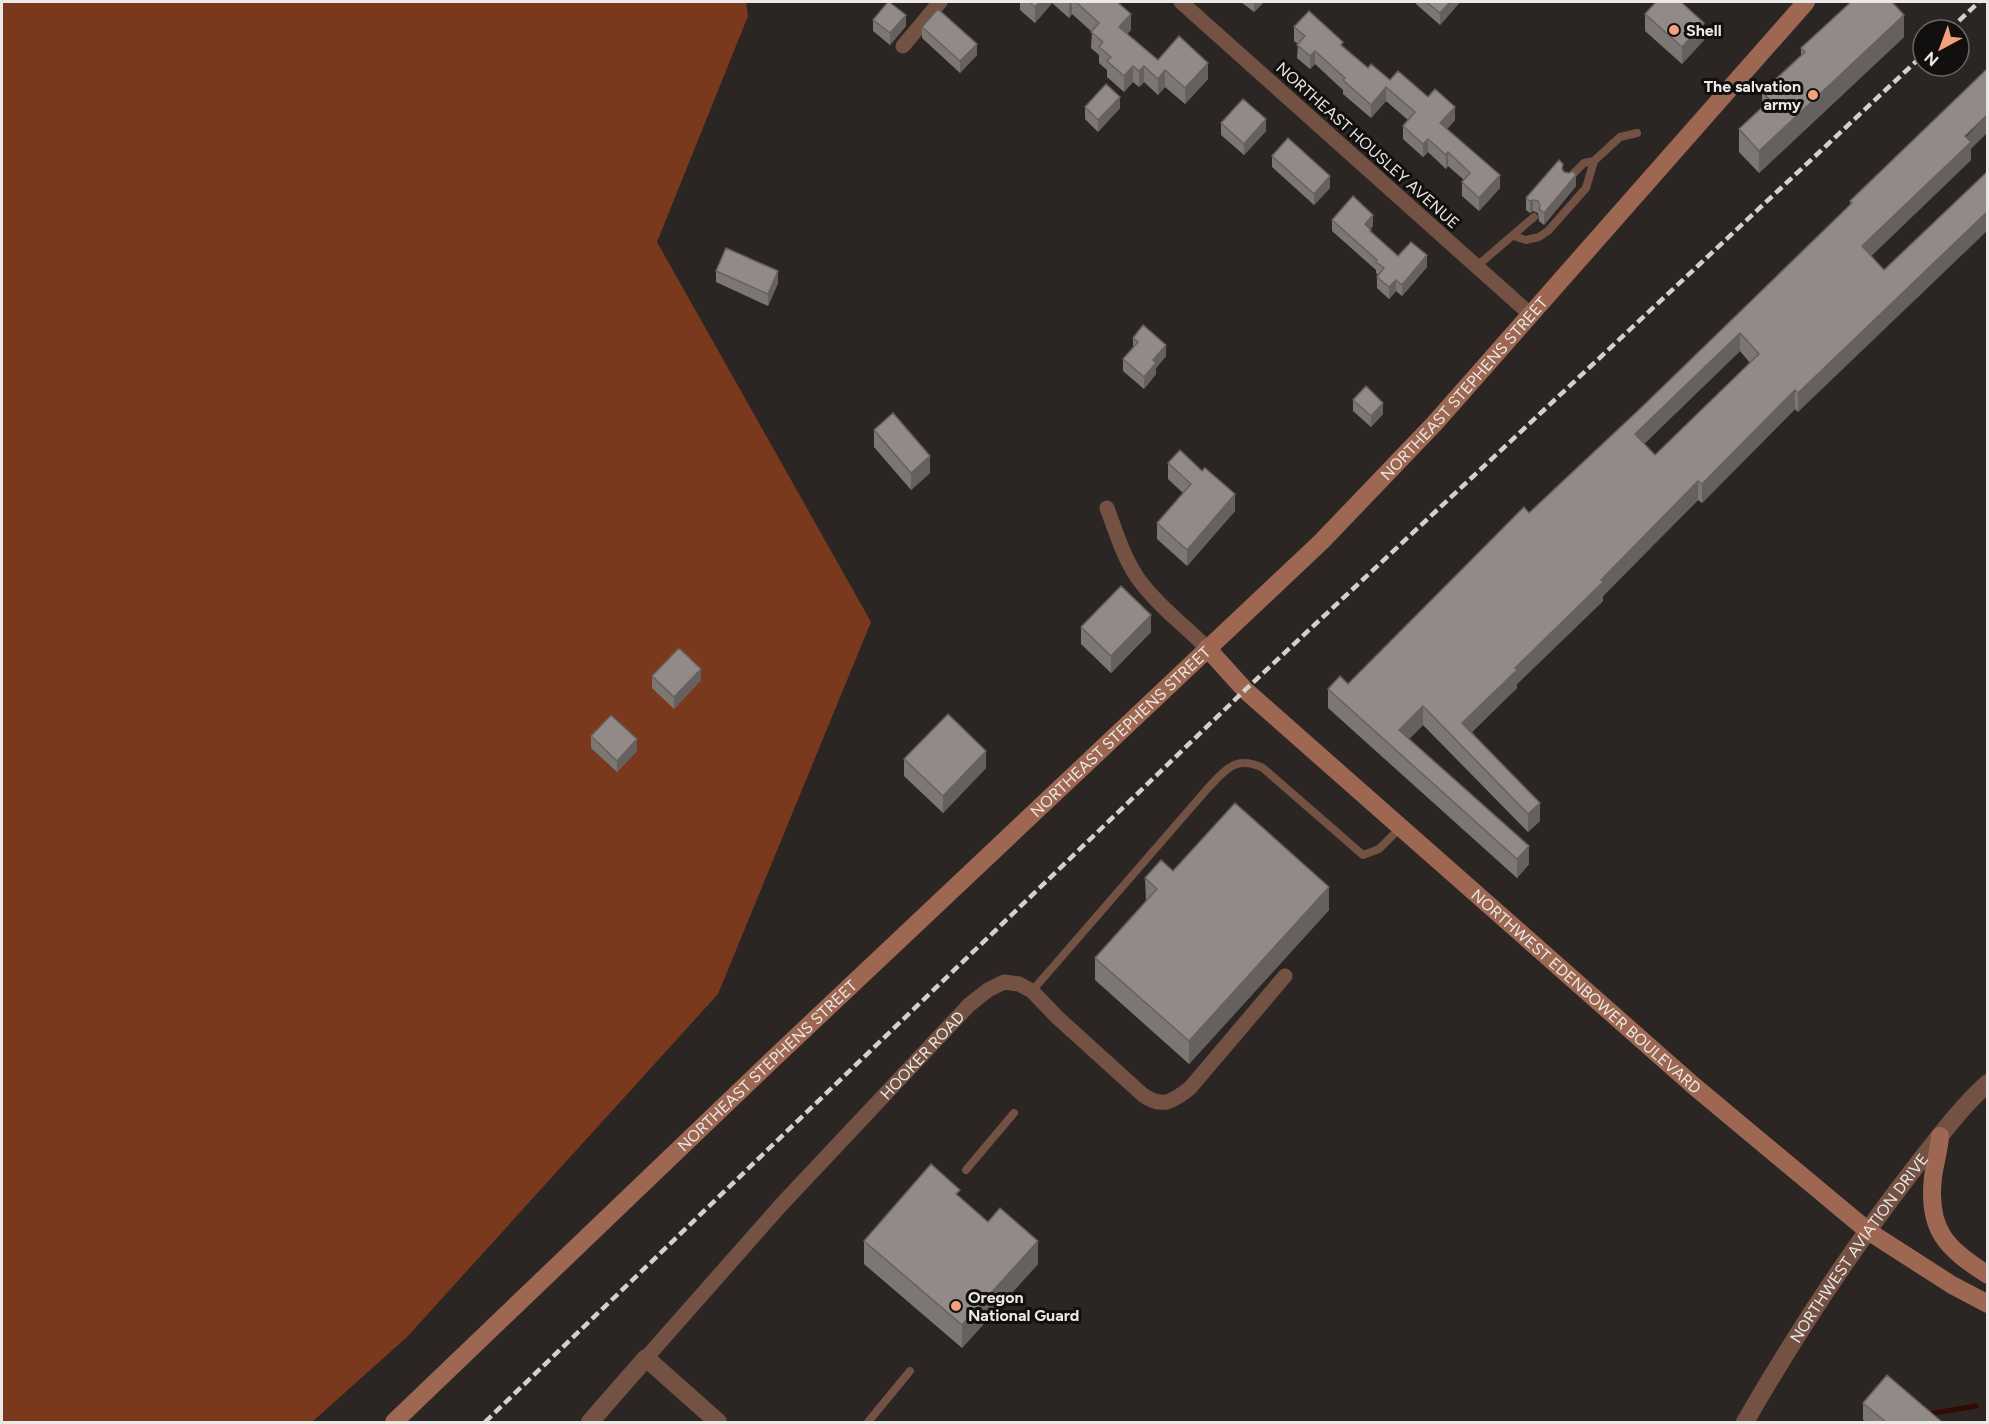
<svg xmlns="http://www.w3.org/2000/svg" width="1989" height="1424" font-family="Figtree,sans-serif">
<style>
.green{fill:#7a391c}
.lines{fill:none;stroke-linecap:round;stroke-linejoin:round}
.stream{stroke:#310b00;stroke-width:5}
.service{stroke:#735143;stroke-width:8}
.minor{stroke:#735143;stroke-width:15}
.tertiary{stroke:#735143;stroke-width:18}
.secondary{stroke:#9d6751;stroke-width:18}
.rail{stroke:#d4d0ce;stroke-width:4.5;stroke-dasharray:9 4.5;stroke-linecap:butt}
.wall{fill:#7d7774;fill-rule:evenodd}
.shaded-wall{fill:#66615e}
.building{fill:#918a87;stroke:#66615e;stroke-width:1.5;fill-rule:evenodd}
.poi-dot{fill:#f2a17e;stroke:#12100f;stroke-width:2}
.labels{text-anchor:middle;stroke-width:6;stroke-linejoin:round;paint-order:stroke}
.poi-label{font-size:16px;font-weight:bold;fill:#ebe8e6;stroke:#12100f;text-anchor:start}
.street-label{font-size:16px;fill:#ebe8e6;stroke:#12100f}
</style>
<rect width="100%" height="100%" fill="#2b2624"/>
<!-- green -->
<path class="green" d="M 2,2 L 746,2 L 748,16 L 657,242 L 871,622 L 718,994 L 407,1337 L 312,1422 L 2,1422 Z"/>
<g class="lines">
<!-- stream -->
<path class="stream" d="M 1927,1414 L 1976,1406"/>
<!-- service -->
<path class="service" d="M 1568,179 L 1584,163 L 1594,161 L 1620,137 L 1637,133
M 1513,236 L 1526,240 L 1539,237 L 1548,231 L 1586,188 L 1594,161
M 1477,266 L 1534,217
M 1032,991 L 1208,788 C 1226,769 1236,755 1263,768 L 1363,855 L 1379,849 L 1400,828
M 966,1170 L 1014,1113
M 868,1422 L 910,1371"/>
<!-- minor -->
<g class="minor">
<path d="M 1181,2 L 1531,315"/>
<path d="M 903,46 L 940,2"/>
<path d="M 1107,508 C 1116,532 1123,556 1137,577 C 1156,604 1184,625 1207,648"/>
<path id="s1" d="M 646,1358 L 781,1205 L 969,1005 L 988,990 L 1004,982 L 1019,984 L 1032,991 L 1058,1018 L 1143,1095 C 1163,1109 1173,1101 1190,1088 L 1285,976"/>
</g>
<!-- tertiary -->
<g class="tertiary">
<path d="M 590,1422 L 646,1358 L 718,1422"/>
<path id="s2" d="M 1745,1422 C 1795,1335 1851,1250 1913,1170 C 1937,1140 1959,1109 1988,1083"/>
</g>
<!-- secondary -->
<g class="secondary">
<path id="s3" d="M 1207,648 L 1245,690 L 1694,1086 L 1868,1231 L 1952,1285 L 1988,1304"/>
<path d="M 1940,1136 C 1939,1150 1935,1163 1933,1177 C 1927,1230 1946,1248 1988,1275"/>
<path id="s4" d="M 394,1422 L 773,1059 L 1322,541 L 1435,423 L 1806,2"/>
</g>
<!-- rail -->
<path class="rail" d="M 1949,30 L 1979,2
M 485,1422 L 1245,690 L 1923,55"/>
</g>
<!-- wall -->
<path class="wall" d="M 1020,2 L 1117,2 L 1131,30 L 1127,34 L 1158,60 L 1208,79 L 1185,104 L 1165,87 L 1158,95 L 1144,82 L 1139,87 L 1133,82 L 1124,92 L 1107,77 L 1107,70 L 1099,63 L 1099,55 L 1091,48 L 1092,32 L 1072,14 L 1069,18 L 1052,3 L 1035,23 L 1020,10 Z
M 1241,2 L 1264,2 L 1254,12 Z
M 1416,2 L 1460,2 L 1440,25 L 1416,4 Z
M 1645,14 L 1704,40 L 1682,64 L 1645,31 Z
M 873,20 L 906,26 L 890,45 L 873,31 Z
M 922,27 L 977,55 L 960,73 L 922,38 Z
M 1294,27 L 1343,47 L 1368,68 L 1390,80 L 1455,120 L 1447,129 L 1500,188 L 1479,211 L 1462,196 L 1462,182 L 1464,180 L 1448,166 L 1446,169 L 1428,152 L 1423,157 L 1403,139 L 1403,126 L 1408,120 L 1386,101 L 1371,118 L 1343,94 L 1343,90 L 1315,64 L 1310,69 L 1297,58 L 1298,44 L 1294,41 Z
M 1904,37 L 1759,173 L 1739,152 L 1739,129 L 1762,108 L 1762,92 L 1801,55 L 1801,48 Z
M 1085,107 L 1120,108 L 1098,132 L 1085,119 Z
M 1221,123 L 1266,131 L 1244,155 L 1221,135 Z
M 1971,149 L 1971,160 L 1871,256 L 1798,412 L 1795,409 L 1702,503 L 1698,500 L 1603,596 L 1603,601 L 1517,684 L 1517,688 L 1472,732 L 1540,821 L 1528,832 L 1423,725 L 1409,739 L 1529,864 L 1517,878 L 1328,708 L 1328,689 L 1348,684 L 1643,406 L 1850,205 L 1850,201 ZM 1740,351 L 1750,363 L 1655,455 L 1644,444 Z
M 1272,156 L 1330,188 L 1314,205 L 1272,167 Z
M 1563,171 L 1576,186 L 1544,225 L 1539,221 L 1538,213 L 1533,211 L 1530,213 L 1526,210 L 1526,198 Z
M 1332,220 L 1373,226 L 1370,229 L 1371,232 L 1398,256 L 1427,267 L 1402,296 L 1396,291 L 1389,299 L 1377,288 L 1377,277 L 1378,275 L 1376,273 L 1376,270 L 1332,231 Z
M 716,271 L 778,283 L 768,306 L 716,282 Z
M 1133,338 L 1166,356 L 1156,368 L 1156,374 L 1144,389 L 1123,371 L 1123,359 L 1133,348 Z
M 1353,400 L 1383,414 L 1371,427 L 1353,411 Z
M 874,430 L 930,473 L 911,490 L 874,447 Z
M 1168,463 L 1235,511 L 1187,566 L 1157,539 L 1157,523 L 1183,493 L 1168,479 Z
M 1081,627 L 1151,632 L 1111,673 L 1081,644 Z
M 652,676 L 701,680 L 674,709 L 652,688 Z
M 591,736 L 637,751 L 617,772 L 591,748 Z
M 904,759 L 986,768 L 943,813 L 904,776 Z
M 1173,871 L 1329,910 L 1189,1064 L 1095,980 L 1095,958 L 1146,901 L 1145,878 Z
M 960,1198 L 1038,1264 L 962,1348 L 864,1264 L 864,1241 Z
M 1863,1403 L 1942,1422 L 1866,1422 L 1863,1420 Z"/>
<!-- shaded-wall -->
<path class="shaded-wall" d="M 1039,2 L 1052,2 L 1052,3 L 1035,23 L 1035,7 Z
M 1069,2 L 1072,2 L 1072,14 L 1069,18 Z
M 1254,2 L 1264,2 L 1254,12 Z
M 1450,2 L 1460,2 L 1440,25 L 1440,13 Z
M 1131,14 L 1131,30 L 1119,43 L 1119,27 Z
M 906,15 L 906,26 L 890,45 L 890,33 Z
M 1904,15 L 1904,37 L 1759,173 L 1759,151 Z
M 1704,23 L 1704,40 L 1682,64 L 1682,47 Z
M 977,44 L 977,55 L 960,73 L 960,61 Z
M 1315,51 L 1315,64 L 1310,69 L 1310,56 Z
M 1208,63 L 1208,79 L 1185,104 L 1185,88 Z
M 1133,66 L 1133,82 L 1124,92 L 1124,76 Z
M 1144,66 L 1144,82 L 1139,87 L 1139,71 Z
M 1165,70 L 1165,87 L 1158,95 L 1158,79 Z
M 1386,87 L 1386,101 L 1371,118 L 1371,105 Z
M 1120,97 L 1120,108 L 1098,132 L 1098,120 Z
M 1455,107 L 1455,120 L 1440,137 L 1440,123 Z
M 1988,114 L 1988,132 L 1971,149 L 1971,160 L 1862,265 L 1862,246 Z
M 1266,119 L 1266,131 L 1244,155 L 1244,144 Z
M 1428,139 L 1428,152 L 1423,157 L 1423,144 Z
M 1448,152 L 1448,166 L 1446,169 L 1446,155 Z
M 1500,175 L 1500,188 L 1479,211 L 1479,198 Z
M 1576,175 L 1576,186 L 1544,225 L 1544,213 Z
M 1330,176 L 1330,188 L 1314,205 L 1314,194 Z
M 1533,200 L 1533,211 L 1530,213 L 1530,201 Z
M 1988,211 L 1988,230 L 1798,412 L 1798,393 Z
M 1373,215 L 1373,226 L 1365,236 L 1365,224 Z
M 1427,255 L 1427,267 L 1402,296 L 1402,285 Z
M 778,271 L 778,283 L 768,306 L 768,294 Z
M 1396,280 L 1396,291 L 1389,299 L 1389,287 Z
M 1740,333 L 1740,351 L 1635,452 L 1635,434 Z
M 1166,345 L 1166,356 L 1156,368 L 1156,374 L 1144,389 L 1144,377 L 1153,360 Z
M 1795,390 L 1795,409 L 1702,503 L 1702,484 Z
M 1383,403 L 1383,414 L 1371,427 L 1371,416 Z
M 930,456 L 930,473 L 911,490 L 911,473 Z
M 1698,481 L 1698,500 L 1603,596 L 1603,601 L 1517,684 L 1517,688 L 1462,741 L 1462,723 L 1515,668 Z
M 1235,494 L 1235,511 L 1187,566 L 1187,550 Z
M 1151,615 L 1151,632 L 1111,673 L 1111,656 Z
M 701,669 L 701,680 L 674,709 L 674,697 Z
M 1423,706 L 1423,725 L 1399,748 L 1399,730 Z
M 637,739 L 637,751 L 617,772 L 617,761 Z
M 986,751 L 986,768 L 943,813 L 943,796 Z
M 1540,803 L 1540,821 L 1528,832 L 1528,814 Z
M 1529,846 L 1529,864 L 1517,878 L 1517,859 Z
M 1329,887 L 1329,910 L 1189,1064 L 1189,1041 Z
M 1038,1241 L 1038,1264 L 962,1348 L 962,1325 Z"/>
<!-- building -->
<path class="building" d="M 888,2 L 889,2 L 906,15 L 890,33 L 873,20 Z
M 1029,2 L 1039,2 L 1035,7 Z
M 1076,2 L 1117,2 L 1131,14 L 1119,27 L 1158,60 L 1179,36 L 1208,63 L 1185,88 L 1165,70 L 1158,79 L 1144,66 L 1139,71 L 1133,66 L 1124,76 L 1107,61 L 1111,57 L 1099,47 L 1103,42 L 1091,32 L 1099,23 Z
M 1426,2 L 1450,2 L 1440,13 Z
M 1656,2 L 1681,2 L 1704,23 L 1682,47 L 1645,14 Z
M 1851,2 L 1892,2 L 1904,15 L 1759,151 L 1739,129 L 1770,100 L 1762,92 L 1805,52 L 1801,48 Z
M 938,9 L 977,44 L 960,61 L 922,27 Z
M 1309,11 L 1343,42 L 1341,45 L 1368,68 L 1371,64 L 1390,80 L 1398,71 L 1428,97 L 1435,89 L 1455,107 L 1440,123 L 1500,175 L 1479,198 L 1462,182 L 1470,173 L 1448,152 L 1446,155 L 1428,139 L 1423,144 L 1403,126 L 1415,112 L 1386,87 L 1371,105 L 1343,80 L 1345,78 L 1315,51 L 1310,56 L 1297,45 L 1305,36 L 1294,27 Z
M 1988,68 L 1988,114 L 1965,136 L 1971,142 L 1862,246 L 1884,270 L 1988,171 L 1988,211 L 1798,393 L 1795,390 L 1702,484 L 1698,481 L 1601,580 L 1603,582 L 1515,668 L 1517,670 L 1462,723 L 1540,803 L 1528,814 L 1423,706 L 1399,730 L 1529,846 L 1517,859 L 1328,689 L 1340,676 L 1348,684 L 1524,507 L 1529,513 L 1643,406 L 1852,203 L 1850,201 ZM 1740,333 L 1759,354 L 1655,455 L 1635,434 Z
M 1106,84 L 1120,97 L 1098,120 L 1085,107 Z
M 1243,99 L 1266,119 L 1244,144 L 1221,123 Z
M 1288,138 L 1330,176 L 1314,194 L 1272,156 Z
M 1559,160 L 1563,164 L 1562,169 L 1564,172 L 1569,173 L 1573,171 L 1576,175 L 1544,213 L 1539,209 L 1540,205 L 1538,201 L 1533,200 L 1530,201 L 1526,198 Z
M 1353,196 L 1373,215 L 1365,224 L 1371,230 L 1370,231 L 1398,256 L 1411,242 L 1427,255 L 1402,285 L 1396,280 L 1389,287 L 1377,277 L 1384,268 L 1376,262 L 1377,260 L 1332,220 Z
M 726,248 L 778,271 L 768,294 L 716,271 Z
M 1143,325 L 1166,345 L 1153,360 L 1156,363 L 1144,377 L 1123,359 L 1138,342 L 1133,338 Z
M 1366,386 L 1383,403 L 1371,416 L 1353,400 Z
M 893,413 L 930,456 L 911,473 L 874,430 Z
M 1180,450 L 1202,471 L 1205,468 L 1235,494 L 1187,550 L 1157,523 L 1191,484 L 1168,463 Z
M 1121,586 L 1151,615 L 1111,656 L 1081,627 Z
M 679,648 L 701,669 L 674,697 L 652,676 Z
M 948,714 L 986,751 L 943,796 L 904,759 Z
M 611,715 L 637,739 L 617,761 L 591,736 Z
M 1235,803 L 1329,887 L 1189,1041 L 1095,958 L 1157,889 L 1145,878 L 1161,860 L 1173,871 Z
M 931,1164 L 960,1190 L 956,1194 L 988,1222 L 1000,1208 L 1038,1241 L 962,1325 L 864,1241 Z
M 1887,1375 L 1942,1422 L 1886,1422 L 1863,1403 Z"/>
<!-- markers -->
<g class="poi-dot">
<circle cx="1674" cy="30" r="6"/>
<circle cx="1813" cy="95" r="6"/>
<circle cx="956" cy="1306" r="6"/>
</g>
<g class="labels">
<!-- poi labels -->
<g class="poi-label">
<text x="1686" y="36">Shell</text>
<text x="1801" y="92" text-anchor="end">The salvation<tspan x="1801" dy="18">army</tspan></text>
<text x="968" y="1303">Oregon<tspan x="968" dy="18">National Guard</tspan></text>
</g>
<!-- street labels -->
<g class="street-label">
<text transform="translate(1368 145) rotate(42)" y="6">NORTHEAST HOUSLEY AVENUE</text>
<text dy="6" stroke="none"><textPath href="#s4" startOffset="1488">NORTHEAST STEPHENS STREET</textPath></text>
<text dy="6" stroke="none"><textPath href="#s4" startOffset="1002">NORTHEAST STEPHENS STREET</textPath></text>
<text dy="6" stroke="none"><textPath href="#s3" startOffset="512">NORTHWEST EDENBOWER BOULEVARD</textPath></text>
<text dy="6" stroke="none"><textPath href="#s1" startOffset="410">HOOKER ROAD</textPath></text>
<text dy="6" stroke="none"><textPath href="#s4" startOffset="516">NORTHEAST STEPHENS STREET</textPath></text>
<text dy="6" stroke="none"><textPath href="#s2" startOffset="208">NORTHWEST AVIATION DRIVE</textPath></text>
</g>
</g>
<!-- border -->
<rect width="1989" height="1424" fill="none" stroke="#ebe8e6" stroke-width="6"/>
<!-- north arrow -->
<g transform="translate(1941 48) rotate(221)"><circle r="28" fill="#12100f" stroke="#696665" stroke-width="1.5"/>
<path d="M0-4.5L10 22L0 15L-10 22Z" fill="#f2a17e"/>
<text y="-9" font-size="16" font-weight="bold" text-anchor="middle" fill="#ebe8e6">N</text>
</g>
</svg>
